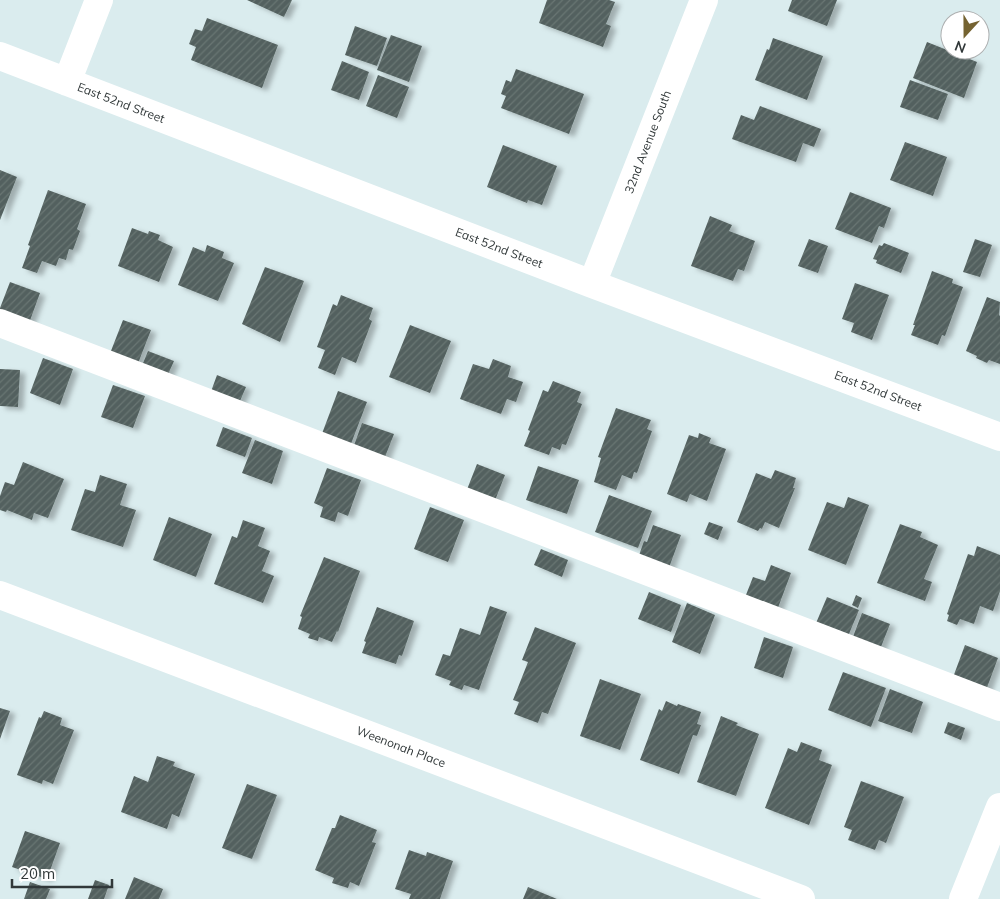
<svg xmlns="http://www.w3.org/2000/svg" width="1000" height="899" font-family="Mulish,sans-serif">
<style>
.building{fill:url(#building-hatch);filter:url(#shadow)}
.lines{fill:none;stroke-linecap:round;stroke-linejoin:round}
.minor{stroke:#fff;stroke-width:28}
.labels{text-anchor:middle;stroke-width:5;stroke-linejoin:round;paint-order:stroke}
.street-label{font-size:12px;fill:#313839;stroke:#fff}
</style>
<defs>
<pattern id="building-hatch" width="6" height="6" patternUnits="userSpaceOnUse" patternTransform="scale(1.25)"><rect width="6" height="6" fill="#53615f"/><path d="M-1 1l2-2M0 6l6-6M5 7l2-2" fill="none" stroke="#697573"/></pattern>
<filter id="shadow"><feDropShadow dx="5.5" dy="3" stdDeviation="2.5" flood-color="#0004"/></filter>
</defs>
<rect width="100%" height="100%" fill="#daecee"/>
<!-- building -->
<path class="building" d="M 247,0 L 292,0 L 284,17 Z
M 547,0 L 609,0 L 615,2 L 606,24 L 611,26 L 603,47 L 539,23 Z
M 792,0 L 837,0 L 827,26 L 788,11 Z
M 207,18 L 278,45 L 262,88 L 191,60 L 196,47 L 189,44 L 195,29 L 202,31 Z
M 355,26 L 387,38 L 377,66 L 345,55 Z
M 391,35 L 422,46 L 409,82 L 377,70 Z
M 773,38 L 823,56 L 807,100 L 755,80 L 767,49 L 769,50 Z
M 927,42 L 977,62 L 964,98 L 913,78 Z
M 342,61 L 369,72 L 359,100 L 331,90 Z
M 516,69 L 584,94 L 569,134 L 501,108 L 506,96 L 501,94 L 506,80 L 511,82 Z
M 378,75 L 409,87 L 397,118 L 366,106 Z
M 910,80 L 948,94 L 938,120 L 900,107 Z
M 760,106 L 821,129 L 814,147 L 803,143 L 796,162 L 732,139 L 741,115 L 754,120 Z
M 905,142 L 947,157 L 933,196 L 890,180 Z
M 503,145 L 557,166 L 542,205 L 528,200 L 527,203 L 487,187 Z
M 0,170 L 17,177 L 0,220 Z
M 48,190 L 86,204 L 77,229 L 80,231 L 73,250 L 69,249 L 66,260 L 59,258 L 56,266 L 42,261 L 37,273 L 22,268 L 30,246 L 28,245 Z
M 850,192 L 891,208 L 884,228 L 879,226 L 872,243 L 835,229 Z
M 710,216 L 732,225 L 729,231 L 755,241 L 744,271 L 738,269 L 733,281 L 691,266 Z
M 132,228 L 148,234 L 149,231 L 160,235 L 158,240 L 173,247 L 159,282 L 118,266 Z
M 809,239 L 828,246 L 818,273 L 798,266 Z
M 975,239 L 992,245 L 980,277 L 963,272 Z
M 884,243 L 909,253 L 901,273 L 876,263 L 877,260 L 873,259 L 879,245 L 882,246 Z
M 207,245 L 224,252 L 222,258 L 234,263 L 218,301 L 178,285 L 193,247 L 205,252 Z
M 265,267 L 304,281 L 280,342 L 242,324 Z
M 932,271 L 953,279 L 952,283 L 963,287 L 945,336 L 942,335 L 938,345 L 911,335 L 915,325 L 913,325 Z
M 10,282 L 40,293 L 28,326 L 0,315 L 0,308 Z
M 855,283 L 889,295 L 872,340 L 851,332 L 854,323 L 842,319 Z
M 341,295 L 373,308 L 369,319 L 372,321 L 356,363 L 342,357 L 335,375 L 318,368 L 325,350 L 317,347 L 333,304 L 337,306 Z
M 987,297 L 1000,302 L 999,315 L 1000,316 L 1000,364 L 989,360 L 987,363 L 976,358 L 977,356 L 966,351 Z
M 123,320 L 151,330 L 137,366 L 109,356 Z
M 410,325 L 451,341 L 430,393 L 389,377 Z
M 148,351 L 174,361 L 166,379 L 141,368 Z
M 43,358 L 73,369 L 60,405 L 30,393 Z
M 493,359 L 511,366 L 508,377 L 523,382 L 516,402 L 507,399 L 501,414 L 460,399 L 473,364 L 489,369 Z
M 0,369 L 20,370 L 18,407 L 0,406 Z
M 217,375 L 246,387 L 237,408 L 209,397 Z
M 553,381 L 581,392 L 577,402 L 582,404 L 566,445 L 562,444 L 560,450 L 552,447 L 549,455 L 524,446 L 530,431 L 528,430 L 543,390 L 548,392 Z
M 113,385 L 145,396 L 133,428 L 101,417 Z
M 338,391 L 367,402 L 349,449 L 320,439 Z
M 616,408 L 651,420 L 647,429 L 652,431 L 637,473 L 634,472 L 632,479 L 622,475 L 616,490 L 594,482 L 601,458 L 598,457 Z
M 362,423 L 394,434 L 383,462 L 352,451 Z
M 223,427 L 252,438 L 245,457 L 216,446 Z
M 699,433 L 711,438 L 709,443 L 726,449 L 707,501 L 690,494 L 687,502 L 667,494 L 689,435 L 698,438 Z
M 255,440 L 283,451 L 272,484 L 242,473 Z
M 23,462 L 64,479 L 48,518 L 34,513 L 32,520 L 7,510 L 6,512 L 0,510 L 0,496 L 5,482 L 14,485 Z
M 477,464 L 505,475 L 494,503 L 466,492 Z
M 538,466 L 579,480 L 567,514 L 526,500 Z
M 327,468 L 361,480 L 348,516 L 338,512 L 335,522 L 320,517 L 323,507 L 314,503 Z
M 775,470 L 796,478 L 793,488 L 795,488 L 779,528 L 765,522 L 762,529 L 760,528 L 758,531 L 737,522 L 756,473 L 771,479 Z
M 100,475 L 127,484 L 120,505 L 136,510 L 123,547 L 71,530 L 85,489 L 95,492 Z
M 609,495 L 652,511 L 638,548 L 595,532 Z
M 848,497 L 869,505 L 846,565 L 808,550 L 827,502 L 844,508 Z
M 430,507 L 464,520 L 448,562 L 414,549 Z
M 169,517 L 212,534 L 196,577 L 153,560 Z
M 243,520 L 265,528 L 258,546 L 270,551 L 262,571 L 274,576 L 263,603 L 214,584 L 232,536 L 237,538 Z
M 709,522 L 723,527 L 718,540 L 704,534 Z
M 900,524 L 922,532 L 920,537 L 938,545 L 924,579 L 932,582 L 925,601 L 877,583 Z
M 653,525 L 681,535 L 667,573 L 637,561 L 644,541 L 647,542 Z
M 977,546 L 1000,555 L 1000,591 L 993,611 L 980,606 L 974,624 L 960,619 L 957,625 L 947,621 L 949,615 L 947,614 L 968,554 L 974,556 Z
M 541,549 L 568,560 L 562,577 L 534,565 Z
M 324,557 L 360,571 L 338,632 L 337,631 L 332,642 L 319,637 L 318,641 L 308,638 L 310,634 L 298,629 L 302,617 L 300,616 Z
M 771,565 L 791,573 L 776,613 L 744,600 L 753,577 L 765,581 Z
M 649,592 L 681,605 L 671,632 L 638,619 Z
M 856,595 L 862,598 L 858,608 L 852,605 Z
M 827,597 L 859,610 L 846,641 L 814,628 Z
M 687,603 L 715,615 L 700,654 L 672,642 Z
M 490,606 L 507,612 L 479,690 L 464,685 L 462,690 L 449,685 L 451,681 L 435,675 L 443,654 L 450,656 L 460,628 L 480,635 Z
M 377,607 L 414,621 L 402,656 L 399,655 L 396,664 L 362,653 L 366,642 L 364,641 Z
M 862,613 L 890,624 L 879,652 L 851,642 Z
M 535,627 L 576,643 L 548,714 L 542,712 L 538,723 L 514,714 L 519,702 L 513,700 L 528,662 L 522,660 Z
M 764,637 L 793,647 L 783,678 L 754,668 Z
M 965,645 L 998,658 L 985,693 L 952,680 Z
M 843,672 L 886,688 L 871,727 L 828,710 Z
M 600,679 L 641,694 L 620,750 L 580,736 Z
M 890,689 L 923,702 L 912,733 L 878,721 Z
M 666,701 L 677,706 L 678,704 L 701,712 L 697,724 L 701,725 L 697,736 L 693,735 L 679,774 L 640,760 L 659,709 L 662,711 Z
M 0,708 L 10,711 L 0,739 Z
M 44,711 L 62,718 L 60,725 L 74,730 L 53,784 L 43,780 L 42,784 L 17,775 L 39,717 L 41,718 Z
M 721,716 L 738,723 L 736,725 L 759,734 L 736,796 L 697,782 Z
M 948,722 L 965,728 L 961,740 L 944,733 Z
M 801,742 L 822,750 L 819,760 L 832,765 L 809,825 L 765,808 L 788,748 L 797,752 Z
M 157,756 L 175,762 L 173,766 L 195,774 L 179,817 L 172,814 L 167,829 L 121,812 L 134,776 L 148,782 Z
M 861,781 L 904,797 L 886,843 L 879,840 L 875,850 L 848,840 L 852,830 L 844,827 Z
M 247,784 L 277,795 L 252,859 L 222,848 Z
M 340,815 L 377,830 L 372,842 L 376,843 L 359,886 L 350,882 L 348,888 L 332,883 L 334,878 L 315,870 L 332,828 L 335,828 Z
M 25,831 L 60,843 L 47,879 L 12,867 Z
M 409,850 L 426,856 L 427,852 L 453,861 L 440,899 L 409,899 L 411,894 L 395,889 Z
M 134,877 L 163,889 L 159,899 L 125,899 Z
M 95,880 L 109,885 L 104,899 L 88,899 Z
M 30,882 L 50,889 L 46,899 L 24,899 Z
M 528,887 L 557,899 L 523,899 Z"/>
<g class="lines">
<!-- minor -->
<path class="minor" d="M 0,56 L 592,284 L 1000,437
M 67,82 L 99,0
M 592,284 L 704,0
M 0,323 L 1000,707
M 0,595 L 801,899
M 963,899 L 1000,807"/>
</g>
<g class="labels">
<!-- street labels -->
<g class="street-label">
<text transform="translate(121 103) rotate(21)" y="4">East 52nd Street</text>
<text transform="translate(648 142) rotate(-69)" y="4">32nd Avenue South</text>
<text transform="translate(499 248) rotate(21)" y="4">East 52nd Street</text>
<text transform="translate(878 391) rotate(21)" y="4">East 52nd Street</text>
<text transform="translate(401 747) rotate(21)" y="4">Weenonah Place</text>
</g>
</g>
<!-- north arrow -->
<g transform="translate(965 35) rotate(201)"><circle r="24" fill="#ffffff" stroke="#adafb0"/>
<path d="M0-4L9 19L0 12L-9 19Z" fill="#756331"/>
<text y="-8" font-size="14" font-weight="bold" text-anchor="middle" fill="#313839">N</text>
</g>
<!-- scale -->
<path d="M12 879v8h100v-8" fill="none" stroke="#313839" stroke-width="2.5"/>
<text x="20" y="879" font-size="15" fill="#313839" stroke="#ffffff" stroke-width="4" paint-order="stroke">20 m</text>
</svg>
